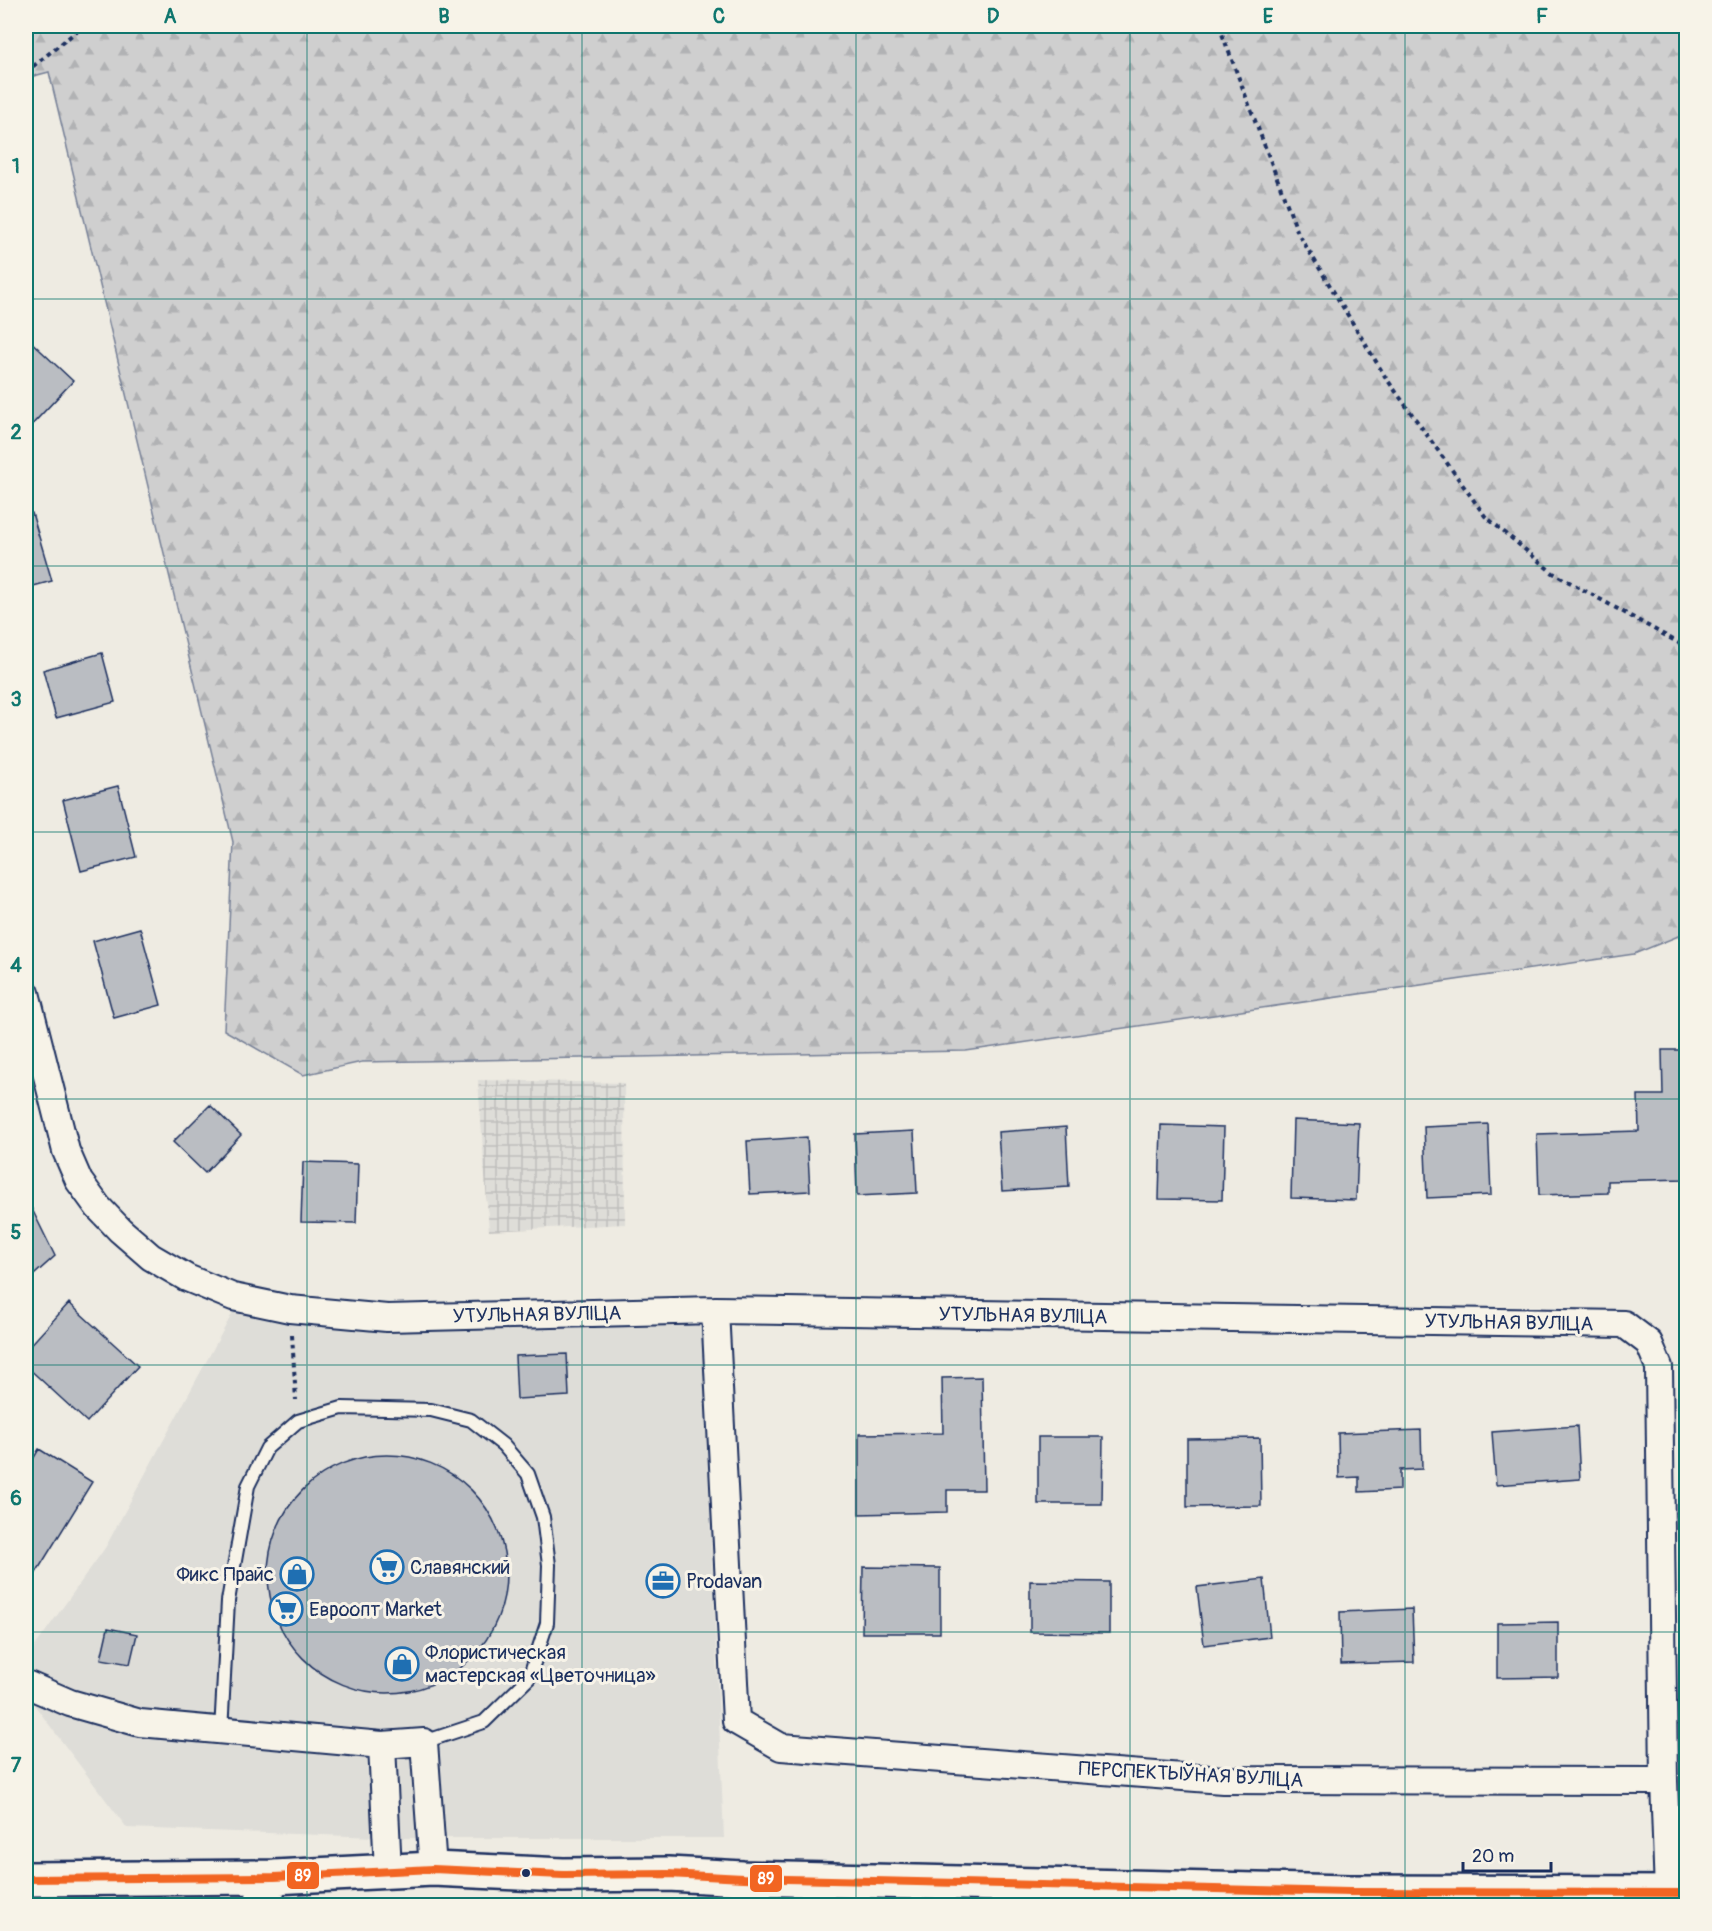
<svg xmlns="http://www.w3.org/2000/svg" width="1712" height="1931" font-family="Pangolin,sans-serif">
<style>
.built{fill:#deddd8}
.industrial{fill:url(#industrial-grid)}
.forest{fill:url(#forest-firs);stroke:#757f96;stroke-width:1.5}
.building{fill:#babdc2;stroke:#1b2f5e;stroke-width:1.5}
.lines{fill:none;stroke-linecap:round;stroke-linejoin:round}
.lane-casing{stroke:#1b2f5e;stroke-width:16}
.street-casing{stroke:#1b2f5e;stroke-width:30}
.secondary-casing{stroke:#1b2f5e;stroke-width:38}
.path{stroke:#1b2f5e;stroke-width:4;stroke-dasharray:4.5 4.5;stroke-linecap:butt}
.lane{stroke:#f7f3e8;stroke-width:12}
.street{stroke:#f7f3e8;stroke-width:26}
.secondary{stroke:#f7f3e8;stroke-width:33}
.bus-1-casing{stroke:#f7f3e8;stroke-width:12}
.bus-1{stroke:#f26522;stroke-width:8}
.grid{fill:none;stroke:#0f766e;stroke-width:1.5;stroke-opacity:0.55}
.bus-dot{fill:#1b2f5e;stroke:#f7f3e8;stroke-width:2}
.labels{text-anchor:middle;stroke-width:6;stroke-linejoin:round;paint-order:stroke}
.street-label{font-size:20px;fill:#1b2f5e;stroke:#f7f3e8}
.poi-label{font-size:20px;fill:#1b2f5e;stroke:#f7f3e8;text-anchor:start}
.line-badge{stroke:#f7f3e8;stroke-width:2}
.badge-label{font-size:16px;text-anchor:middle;font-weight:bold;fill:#fff}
.neatline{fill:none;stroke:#0f766e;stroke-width:2}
.grid-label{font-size:20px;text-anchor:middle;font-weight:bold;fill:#0f766e}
</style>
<defs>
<pattern id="industrial-grid" width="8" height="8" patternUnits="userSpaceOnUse" patternTransform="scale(1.5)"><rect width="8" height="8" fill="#deddd8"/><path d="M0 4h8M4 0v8" fill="none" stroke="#bebebc"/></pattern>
<pattern id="forest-firs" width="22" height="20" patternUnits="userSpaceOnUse" patternTransform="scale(1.5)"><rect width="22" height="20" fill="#cfcfcf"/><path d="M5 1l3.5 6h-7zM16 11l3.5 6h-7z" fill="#b1b2b4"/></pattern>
</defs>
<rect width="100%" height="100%" fill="#eeebe2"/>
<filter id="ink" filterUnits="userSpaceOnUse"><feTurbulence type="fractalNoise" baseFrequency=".0167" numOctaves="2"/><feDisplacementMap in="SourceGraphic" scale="12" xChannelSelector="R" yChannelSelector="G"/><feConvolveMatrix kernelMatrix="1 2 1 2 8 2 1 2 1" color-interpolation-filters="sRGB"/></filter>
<g filter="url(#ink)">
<!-- built -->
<path class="built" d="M 237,1305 L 431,1323 L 702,1323 L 724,1838 L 404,1838 L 127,1828 L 26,1694 L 26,1659 L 105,1548 Z"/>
<!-- industrial -->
<path class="industrial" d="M 478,1080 L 624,1083 L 625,1224 L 489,1231 Z"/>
<!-- forest -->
<path class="forest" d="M 26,26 L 1686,26 L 1686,933 L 1634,954 L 966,1051 L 362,1062 L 303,1075 L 224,1030 L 233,842 L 49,72 L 26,78 Z"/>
<!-- building -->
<path class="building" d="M 26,337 L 73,381 L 26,431 Z
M 32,513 L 52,581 L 26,588 L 26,514 Z
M 102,653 L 115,702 L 56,718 L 43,670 Z
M 118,786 L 136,857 L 81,871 L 63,800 Z
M 140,928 L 161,1005 L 114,1018 L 93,941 Z
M 1662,1050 L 1686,1050 L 1685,1179 L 1608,1181 L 1608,1193 L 1539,1195 L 1537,1134 L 1639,1131 L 1638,1095 L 1663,1095 Z
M 210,1105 L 241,1135 L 205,1173 L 173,1142 Z
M 1293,1120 L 1359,1123 L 1356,1200 L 1291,1198 Z
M 1488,1124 L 1491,1195 L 1427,1198 L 1424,1127 Z
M 1161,1125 L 1224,1127 L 1222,1200 L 1159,1199 Z
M 1066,1127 L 1069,1187 L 1002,1191 L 998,1132 Z
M 914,1131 L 917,1193 L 857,1196 L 855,1134 Z
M 807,1137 L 810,1191 L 750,1194 L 747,1141 Z
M 303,1162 L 358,1164 L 356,1223 L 301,1222 Z
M 26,1197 L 55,1256 L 26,1282 Z
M 69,1303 L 138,1366 L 87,1422 L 26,1366 L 26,1350 Z
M 567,1354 L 569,1396 L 517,1399 L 515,1356 Z
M 982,1377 L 984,1490 L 947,1490 L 947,1512 L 859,1514 L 859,1434 L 943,1433 L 942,1378 Z
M 1577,1426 L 1580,1479 L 1496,1485 L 1492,1432 Z
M 1421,1430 L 1422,1469 L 1400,1470 L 1400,1490 L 1359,1492 L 1359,1477 L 1339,1478 L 1338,1433 Z
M 1038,1437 L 1103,1437 L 1102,1504 L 1038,1504 Z
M 1260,1438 L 1261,1506 L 1187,1507 L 1187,1439 Z
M 39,1449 L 92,1482 L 26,1589 L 26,1471 Z
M268 1574a119 119 0 1 1 238 0a119 119 0 1 1-238 0Z
M 863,1567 L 940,1568 L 940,1633 L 862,1633 Z
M 1264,1579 L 1270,1637 L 1204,1645 L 1197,1587 Z
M 1030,1581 L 1109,1582 L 1109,1633 L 1030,1632 Z
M 1412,1609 L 1414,1662 L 1341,1664 L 1340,1612 Z
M 1558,1622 L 1558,1677 L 1497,1678 L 1497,1623 Z
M 108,1628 L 137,1634 L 130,1664 L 101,1659 Z"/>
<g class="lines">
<defs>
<path id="lane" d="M 221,1732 L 228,1601 L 248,1486 L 267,1448 L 298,1421 L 342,1408 L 431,1410 L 471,1420 L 503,1445 L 528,1474 L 543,1517 L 549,1565 L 547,1623 L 529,1678 L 484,1722 L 424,1742"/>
<path id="street" d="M 26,993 L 66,1151 L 79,1181 L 98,1207 L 120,1230 L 151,1257 L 187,1278 L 233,1297 L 290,1309 L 387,1318 L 715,1310 L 1624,1324 L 1649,1343 L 1659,1367 L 1664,1781 L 1668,1893
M 715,1310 L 736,1721 L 781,1747 L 1223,1780 L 1664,1781
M 26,1684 L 70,1703 L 140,1723 L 382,1745 L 424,1742 L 433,1869
M 382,1745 L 388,1871"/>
<path id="secondary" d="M 26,1879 L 274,1877 L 433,1869 L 563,1875 L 668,1874 L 743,1878 L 1349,1892 L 1686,1893
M 259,1906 L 274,1877"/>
</defs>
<!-- lane casing -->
<use href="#lane" class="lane-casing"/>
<!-- street casing -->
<use href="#street" class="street-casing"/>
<!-- secondary casing -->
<use href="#secondary" class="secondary-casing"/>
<!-- path -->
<path class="path" d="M 1219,26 L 1298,233 L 1386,378 L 1485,516 L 1553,573 L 1686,647
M 26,72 L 83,26
M 292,1335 L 296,1400"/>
<!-- lane -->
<use href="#lane" class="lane"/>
<!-- street -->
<use href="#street" class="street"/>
<!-- secondary -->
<use href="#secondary" class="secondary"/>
<defs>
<path id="bus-1" d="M 26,1879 L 274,1877 L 433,1869 L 563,1875 L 668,1874 L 743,1878 L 1349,1892 L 1686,1893"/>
</defs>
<!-- bus-1 casing -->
<use href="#bus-1" class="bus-1-casing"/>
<!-- bus-1 -->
<use href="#bus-1" class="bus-1"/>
</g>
</g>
<!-- grid -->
<path class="grid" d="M 307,26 L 307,1906M 582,26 L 582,1906M 856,26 L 856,1906M 1130,26 L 1130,1906M 1405,26 L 1405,1906M 26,299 L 1686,299M 26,566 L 1686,566M 26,832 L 1686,832M 26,1099 L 1686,1099M 26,1365 L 1686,1365M 26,1632 L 1686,1632"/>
<!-- icons -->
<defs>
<symbol id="supermarket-ring" viewBox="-11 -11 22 22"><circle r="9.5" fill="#f7f3e8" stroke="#1f6fb2" stroke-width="1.5"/><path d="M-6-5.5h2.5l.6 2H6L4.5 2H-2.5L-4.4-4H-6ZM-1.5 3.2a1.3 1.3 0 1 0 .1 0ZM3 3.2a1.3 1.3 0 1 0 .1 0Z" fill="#1f6fb2"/></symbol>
<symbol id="shop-ring" viewBox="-11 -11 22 22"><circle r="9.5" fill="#f7f3e8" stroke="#1f6fb2" stroke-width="1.5"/><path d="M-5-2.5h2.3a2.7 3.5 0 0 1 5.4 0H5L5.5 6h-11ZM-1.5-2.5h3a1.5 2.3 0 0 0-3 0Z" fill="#1f6fb2"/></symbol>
<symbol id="office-ring" viewBox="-11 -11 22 22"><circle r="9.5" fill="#f7f3e8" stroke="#1f6fb2" stroke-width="1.5"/><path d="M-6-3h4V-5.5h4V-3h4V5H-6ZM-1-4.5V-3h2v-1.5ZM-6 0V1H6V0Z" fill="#1f6fb2"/></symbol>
</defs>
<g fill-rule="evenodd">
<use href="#supermarket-ring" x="368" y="1548" width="38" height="38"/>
<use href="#shop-ring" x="278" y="1555" width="38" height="38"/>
<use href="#office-ring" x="644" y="1562" width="38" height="38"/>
<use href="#supermarket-ring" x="267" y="1590" width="38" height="38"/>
<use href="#shop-ring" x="383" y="1645" width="38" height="38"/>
</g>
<!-- markers -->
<circle class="bus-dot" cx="526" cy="1873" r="5"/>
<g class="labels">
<!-- street labels -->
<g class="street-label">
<text transform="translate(537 1314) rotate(-1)" y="7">УТУЛЬНАЯ ВУЛІЦА</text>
<text transform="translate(1023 1315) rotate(1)" y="7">УТУЛЬНАЯ ВУЛІЦА</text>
<text transform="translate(1509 1322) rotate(1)" y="7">УТУЛЬНАЯ ВУЛІЦА</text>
<text transform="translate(1191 1774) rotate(3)" y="7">ПЕРСПЕКТЫЎНАЯ ВУЛІЦА</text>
</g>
<!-- poi labels -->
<g class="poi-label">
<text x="410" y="1574">Славянский</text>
<text x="274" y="1581" text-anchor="end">Фикс Прайс</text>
<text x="686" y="1588">Prodavan</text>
<text x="309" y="1616">Евроопт Market</text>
<text x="425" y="1659">Флористическая<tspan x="425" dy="23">мастерская «Цветочница»</tspan></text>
</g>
</g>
<g class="line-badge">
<rect x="286" y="1861" width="34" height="29" rx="6" fill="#f26522"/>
<rect x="749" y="1864" width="34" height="29" rx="6" fill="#f26522"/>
</g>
<g class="badge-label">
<text x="303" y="1881">89</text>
<text x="766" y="1884">89</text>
</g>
<!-- margin -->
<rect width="1712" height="1931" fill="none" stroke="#f7f3e8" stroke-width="66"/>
<!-- scale -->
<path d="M1463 1862v9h88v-9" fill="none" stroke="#1b2f5e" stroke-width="3"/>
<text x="1472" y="1862" font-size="18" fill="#1b2f5e" stroke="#f7f3e8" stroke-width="4.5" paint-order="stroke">20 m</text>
<rect x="33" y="33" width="1646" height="1865" class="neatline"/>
<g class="grid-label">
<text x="170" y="23">A</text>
<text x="444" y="23">B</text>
<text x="719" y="23">C</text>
<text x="993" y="23">D</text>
<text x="1268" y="23">E</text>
<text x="1542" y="23">F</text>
<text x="16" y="173">1</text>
<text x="16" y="439">2</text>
<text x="16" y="706">3</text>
<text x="16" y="972">4</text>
<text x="16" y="1239">5</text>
<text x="16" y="1505">6</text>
<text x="16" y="1772">7</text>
</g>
</svg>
